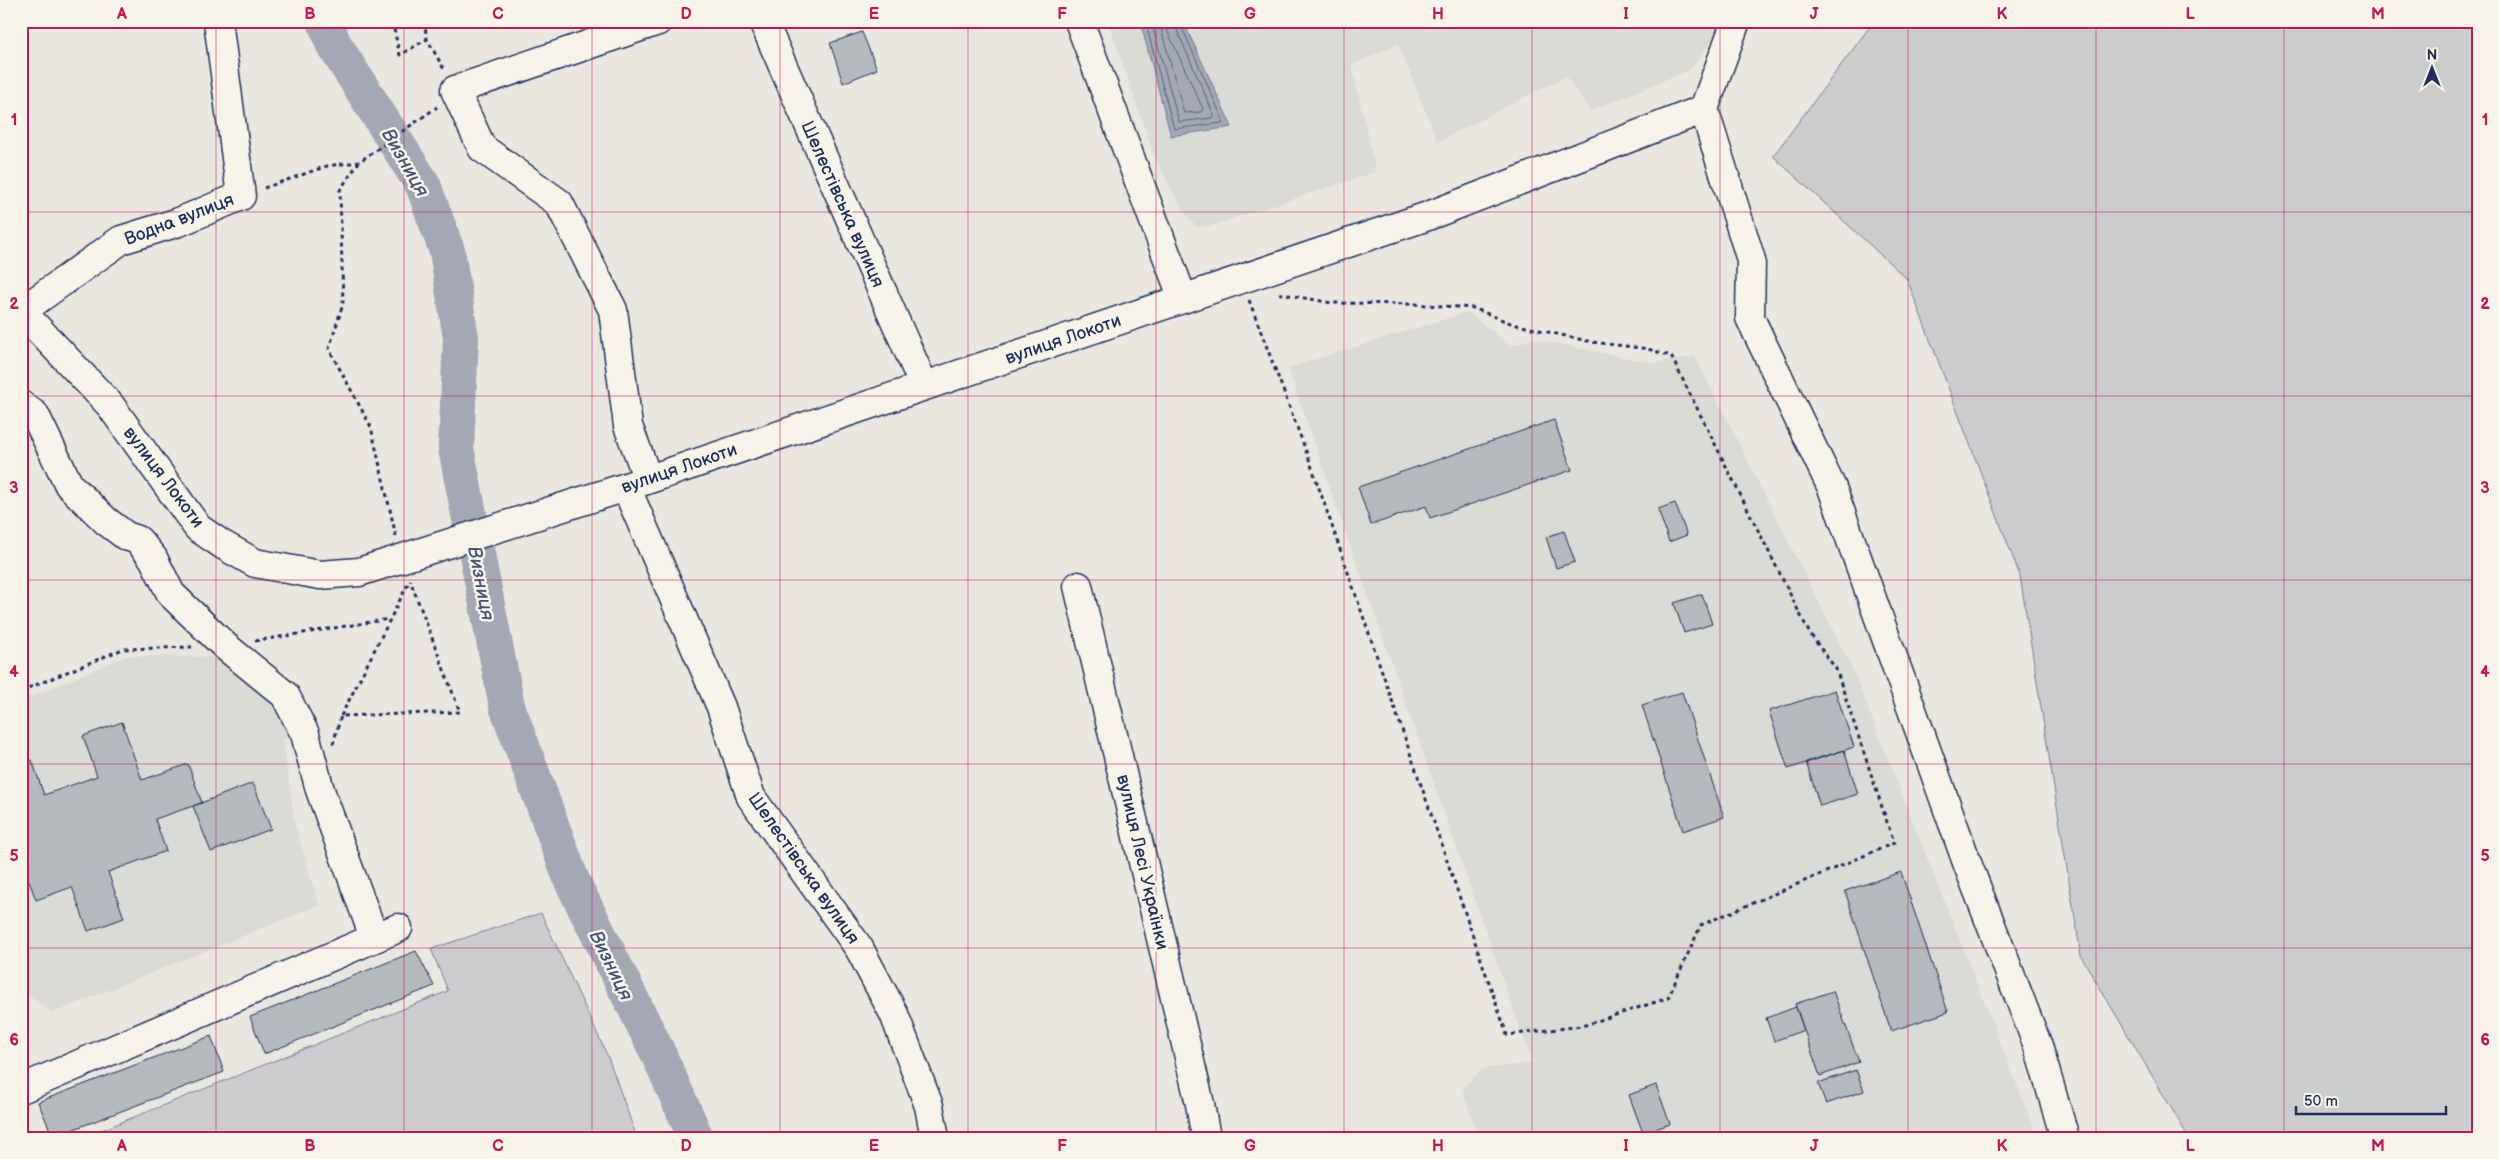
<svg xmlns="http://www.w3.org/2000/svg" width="2499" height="1159" font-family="'Balsamiq Sans',sans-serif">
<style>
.built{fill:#dadad6}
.green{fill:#cbcccd;stroke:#737e96}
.water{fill:#a3a8b4;stroke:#6d7892}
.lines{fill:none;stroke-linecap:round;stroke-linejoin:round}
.shore{stroke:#515f80;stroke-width:1}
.river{stroke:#a3a8b4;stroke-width:36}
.building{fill:#b6babf;stroke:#1b2f5e}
.minor-casing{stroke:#1b2f5e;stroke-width:31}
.path{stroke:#1b2f5e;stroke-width:3;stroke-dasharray:4 4;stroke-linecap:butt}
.minor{stroke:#f7f3e8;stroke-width:28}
.grid{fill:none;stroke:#c2185b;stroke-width:1;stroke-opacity:0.55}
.labels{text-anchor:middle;stroke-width:5;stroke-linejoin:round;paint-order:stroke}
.street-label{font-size:18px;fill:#1b2f5e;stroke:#f7f3e8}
.water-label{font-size:19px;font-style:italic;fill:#445378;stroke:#f7f3e8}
.neatline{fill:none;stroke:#c2185b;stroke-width:2}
.grid-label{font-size:16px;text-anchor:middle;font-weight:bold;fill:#c2185b}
</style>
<rect width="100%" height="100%" fill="#eae7e0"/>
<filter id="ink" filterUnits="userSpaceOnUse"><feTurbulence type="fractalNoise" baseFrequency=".02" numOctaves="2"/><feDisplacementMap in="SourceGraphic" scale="10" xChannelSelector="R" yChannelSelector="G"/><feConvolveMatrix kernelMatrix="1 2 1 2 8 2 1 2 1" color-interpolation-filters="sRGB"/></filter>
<g filter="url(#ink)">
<!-- built -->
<path class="built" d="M 1108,21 L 1742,21 L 1720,29 L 1691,69 L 1590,111 L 1566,76 L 1438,142 L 1398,44 L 1352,65 L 1376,172 L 1210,226 L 1195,226 L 1182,208 L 1156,161 Z
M 1468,312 L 1511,346 L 1532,339 L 1654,363 L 1695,356 L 1852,668 L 2038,1138 L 1479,1138 L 1462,1090 L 1481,1069 L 1532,1063 L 1288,368 Z
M 126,656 L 228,657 L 277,699 L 295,732 L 283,740 L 295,824 L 319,905 L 53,1013 L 21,990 L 21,701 Z"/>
<!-- green -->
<path class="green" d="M 1874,21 L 2478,21 L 2478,1138 L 2189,1138 L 2081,956 L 2020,576 L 1907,279 L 1773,156 Z
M 541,913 L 608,1057 L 637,1138 L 82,1138 L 448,991 L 431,949 Z"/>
<!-- water -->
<path class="water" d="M 1140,21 L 1183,21 L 1232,127 L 1171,136 Z"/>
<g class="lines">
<!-- shore -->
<path class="shore" d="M 1145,21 L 1174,129 L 1222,123 L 1223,120 L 1179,21
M 1151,21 L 1179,122 L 1212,118 L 1214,115 L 1173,21
M 1159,21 L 1184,113 L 1201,112 L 1203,109 L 1167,30 L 1165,21"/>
<!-- river -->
<path class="river" d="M 325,21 L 333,43 L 423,185 L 447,251 L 461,338 L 456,448 L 507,706 L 572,881 L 657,1051 L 696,1138"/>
</g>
<!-- building -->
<path class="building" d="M 862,32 L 877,69 L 843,83 L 830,43 Z
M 1554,420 L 1572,470 L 1430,518 L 1426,506 L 1371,525 L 1358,487 Z
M 1675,503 L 1687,535 L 1669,542 L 1658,509 Z
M 1564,531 L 1575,562 L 1556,568 L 1546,537 Z
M 1702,594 L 1712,624 L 1684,633 L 1674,603 Z
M 1835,690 L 1854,747 L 1788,769 L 1769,711 Z
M 1682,692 L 1724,817 L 1683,831 L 1642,705 Z
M 122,722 L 142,780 L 188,764 L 202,803 L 155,819 L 166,851 L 108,872 L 124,918 L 88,931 L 72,887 L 36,900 L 21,859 L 21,764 L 32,760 L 44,795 L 97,776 L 83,736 Z
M 1844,750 L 1858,794 L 1820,806 L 1806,762 Z
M 253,783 L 271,829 L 211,852 L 193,806 Z
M 1901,872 L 1948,1012 L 1891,1031 L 1845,891 Z
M 416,951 L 434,986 L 264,1054 L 250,1017 Z
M 1833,991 L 1859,1062 L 1820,1076 L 1795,1004 Z
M 1796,1007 L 1804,1030 L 1774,1041 L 1766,1018 Z
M 211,1036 L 224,1072 L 53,1137 L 38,1102 Z
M 1856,1070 L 1864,1091 L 1826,1104 L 1818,1083 Z
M 1656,1085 L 1670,1124 L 1643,1133 L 1629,1095 Z"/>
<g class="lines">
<defs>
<path id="minor" d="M 763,21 L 924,386
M 1079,21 L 1183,299
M 1704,109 L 1751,260 L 1750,318 L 1832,488 L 1969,868 L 2038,1046 L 2065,1138
M 23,310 L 121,240 L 179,222 L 241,196 L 218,21
M 21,311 L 110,405 L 198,528 L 223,545 L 255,563 L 320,575 L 359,572 L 626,487 L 1428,216 L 1704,109 L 1736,21
M 21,405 L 35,415 L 69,485 L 106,521 L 126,536 L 138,540 L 153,558 L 171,594 L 225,646 L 285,695 L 305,734 L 320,790 L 374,937
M 648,479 L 628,426 L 613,310 L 559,203 L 482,148 L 455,90 L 658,21
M 626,487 L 721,707 L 751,797 L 859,948 L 894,1014 L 929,1106 L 935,1138
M 1078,586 L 1200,1104 L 1206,1138
M 21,1089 L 398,928"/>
</defs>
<!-- minor casing -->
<use href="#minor" class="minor-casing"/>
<!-- path -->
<path class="path" d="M 392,21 L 400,55 L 427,39
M 424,21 L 427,39 L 445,71
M 264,188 L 327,166 L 359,162
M 1249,300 L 1309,459 L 1507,1035 L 1582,1026 L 1668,998 L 1701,925 L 1894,843 L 1836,669 L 1810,634 L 1671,356 L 1648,349 L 1592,342 L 1513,324 L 1473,308 L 1413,304 L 1332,303 L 1277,293
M 396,536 L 371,427 L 329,349 L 343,304 L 340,190 L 359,162 L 437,107
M 255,641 L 389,619
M 21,691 L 123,649 L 192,647
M 341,716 L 410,580
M 333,744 L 341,716 L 460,712 L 410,580"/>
<!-- minor -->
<use href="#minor" class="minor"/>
</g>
</g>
<!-- grid -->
<path class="grid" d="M 216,21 L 216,1138M 404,21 L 404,1138M 592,21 L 592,1138M 780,21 L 780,1138M 968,21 L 968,1138M 1156,21 L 1156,1138M 1344,21 L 1344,1138M 1532,21 L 1532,1138M 1720,21 L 1720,1138M 1908,21 L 1908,1138M 2096,21 L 2096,1138M 2284,21 L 2284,1138M 21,212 L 2478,212M 21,396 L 2478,396M 21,580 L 2478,580M 21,764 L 2478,764M 21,948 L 2478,948"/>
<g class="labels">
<!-- street labels -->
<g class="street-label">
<text transform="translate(843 204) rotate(66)" y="6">Шелестівська вулиця</text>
<text transform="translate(179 219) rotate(-21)" y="6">Водна вулиця</text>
<text transform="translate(1063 339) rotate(-19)" y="6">вулиця Локоти</text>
<text transform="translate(679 468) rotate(-19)" y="6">вулиця Локоти</text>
<text transform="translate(164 477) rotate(53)" y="6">вулиця Локоти</text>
<text transform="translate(1143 862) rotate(77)" y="6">вулиця Лесі Українки</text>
<text transform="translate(804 868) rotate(55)" y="6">Шелестівська вулиця</text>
</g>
<!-- water labels -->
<g class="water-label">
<text transform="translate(406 162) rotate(60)" y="7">Визниця</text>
<text transform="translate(482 583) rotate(79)" y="7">Визниця</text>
<text transform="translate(612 965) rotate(64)" y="7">Визниця</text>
</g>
</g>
<!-- margin -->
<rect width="2499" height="1159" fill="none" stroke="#f7f3e8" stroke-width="55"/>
<!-- north arrow -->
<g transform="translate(2432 68)" stroke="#f7f3e8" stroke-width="4" paint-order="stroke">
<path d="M0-4L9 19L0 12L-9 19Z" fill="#1b2f5e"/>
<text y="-8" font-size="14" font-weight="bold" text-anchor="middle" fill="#1b2f5e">N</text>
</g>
<!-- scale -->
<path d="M2296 1106v8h150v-8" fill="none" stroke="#1b2f5e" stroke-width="2.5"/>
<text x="2304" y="1106" font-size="15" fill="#1b2f5e" stroke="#f7f3e8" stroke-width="4" paint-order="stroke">50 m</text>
<rect x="28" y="28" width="2444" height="1104" class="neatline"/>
<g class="grid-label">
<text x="122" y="19">A</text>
<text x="310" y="19">B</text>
<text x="498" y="19">C</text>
<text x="686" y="19">D</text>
<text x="874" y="19">E</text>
<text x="1062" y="19">F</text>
<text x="1250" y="19">G</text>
<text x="1438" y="19">H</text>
<text x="1626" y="19">I</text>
<text x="1814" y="19">J</text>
<text x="2002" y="19">K</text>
<text x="2190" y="19">L</text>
<text x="2378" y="19">M</text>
<text x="14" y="125">1</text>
<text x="2485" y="125">1</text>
<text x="14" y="309">2</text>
<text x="2485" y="309">2</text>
<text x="14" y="493">3</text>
<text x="2485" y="493">3</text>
<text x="14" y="677">4</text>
<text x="2485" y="677">4</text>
<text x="14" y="861">5</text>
<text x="2485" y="861">5</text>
<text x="14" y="1045">6</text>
<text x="2485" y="1045">6</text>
<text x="122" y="1151">A</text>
<text x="310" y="1151">B</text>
<text x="498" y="1151">C</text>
<text x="686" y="1151">D</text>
<text x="874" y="1151">E</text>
<text x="1062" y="1151">F</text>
<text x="1250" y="1151">G</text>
<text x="1438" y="1151">H</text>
<text x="1626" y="1151">I</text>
<text x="1814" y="1151">J</text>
<text x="2002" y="1151">K</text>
<text x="2190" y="1151">L</text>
<text x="2378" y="1151">M</text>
</g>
</svg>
